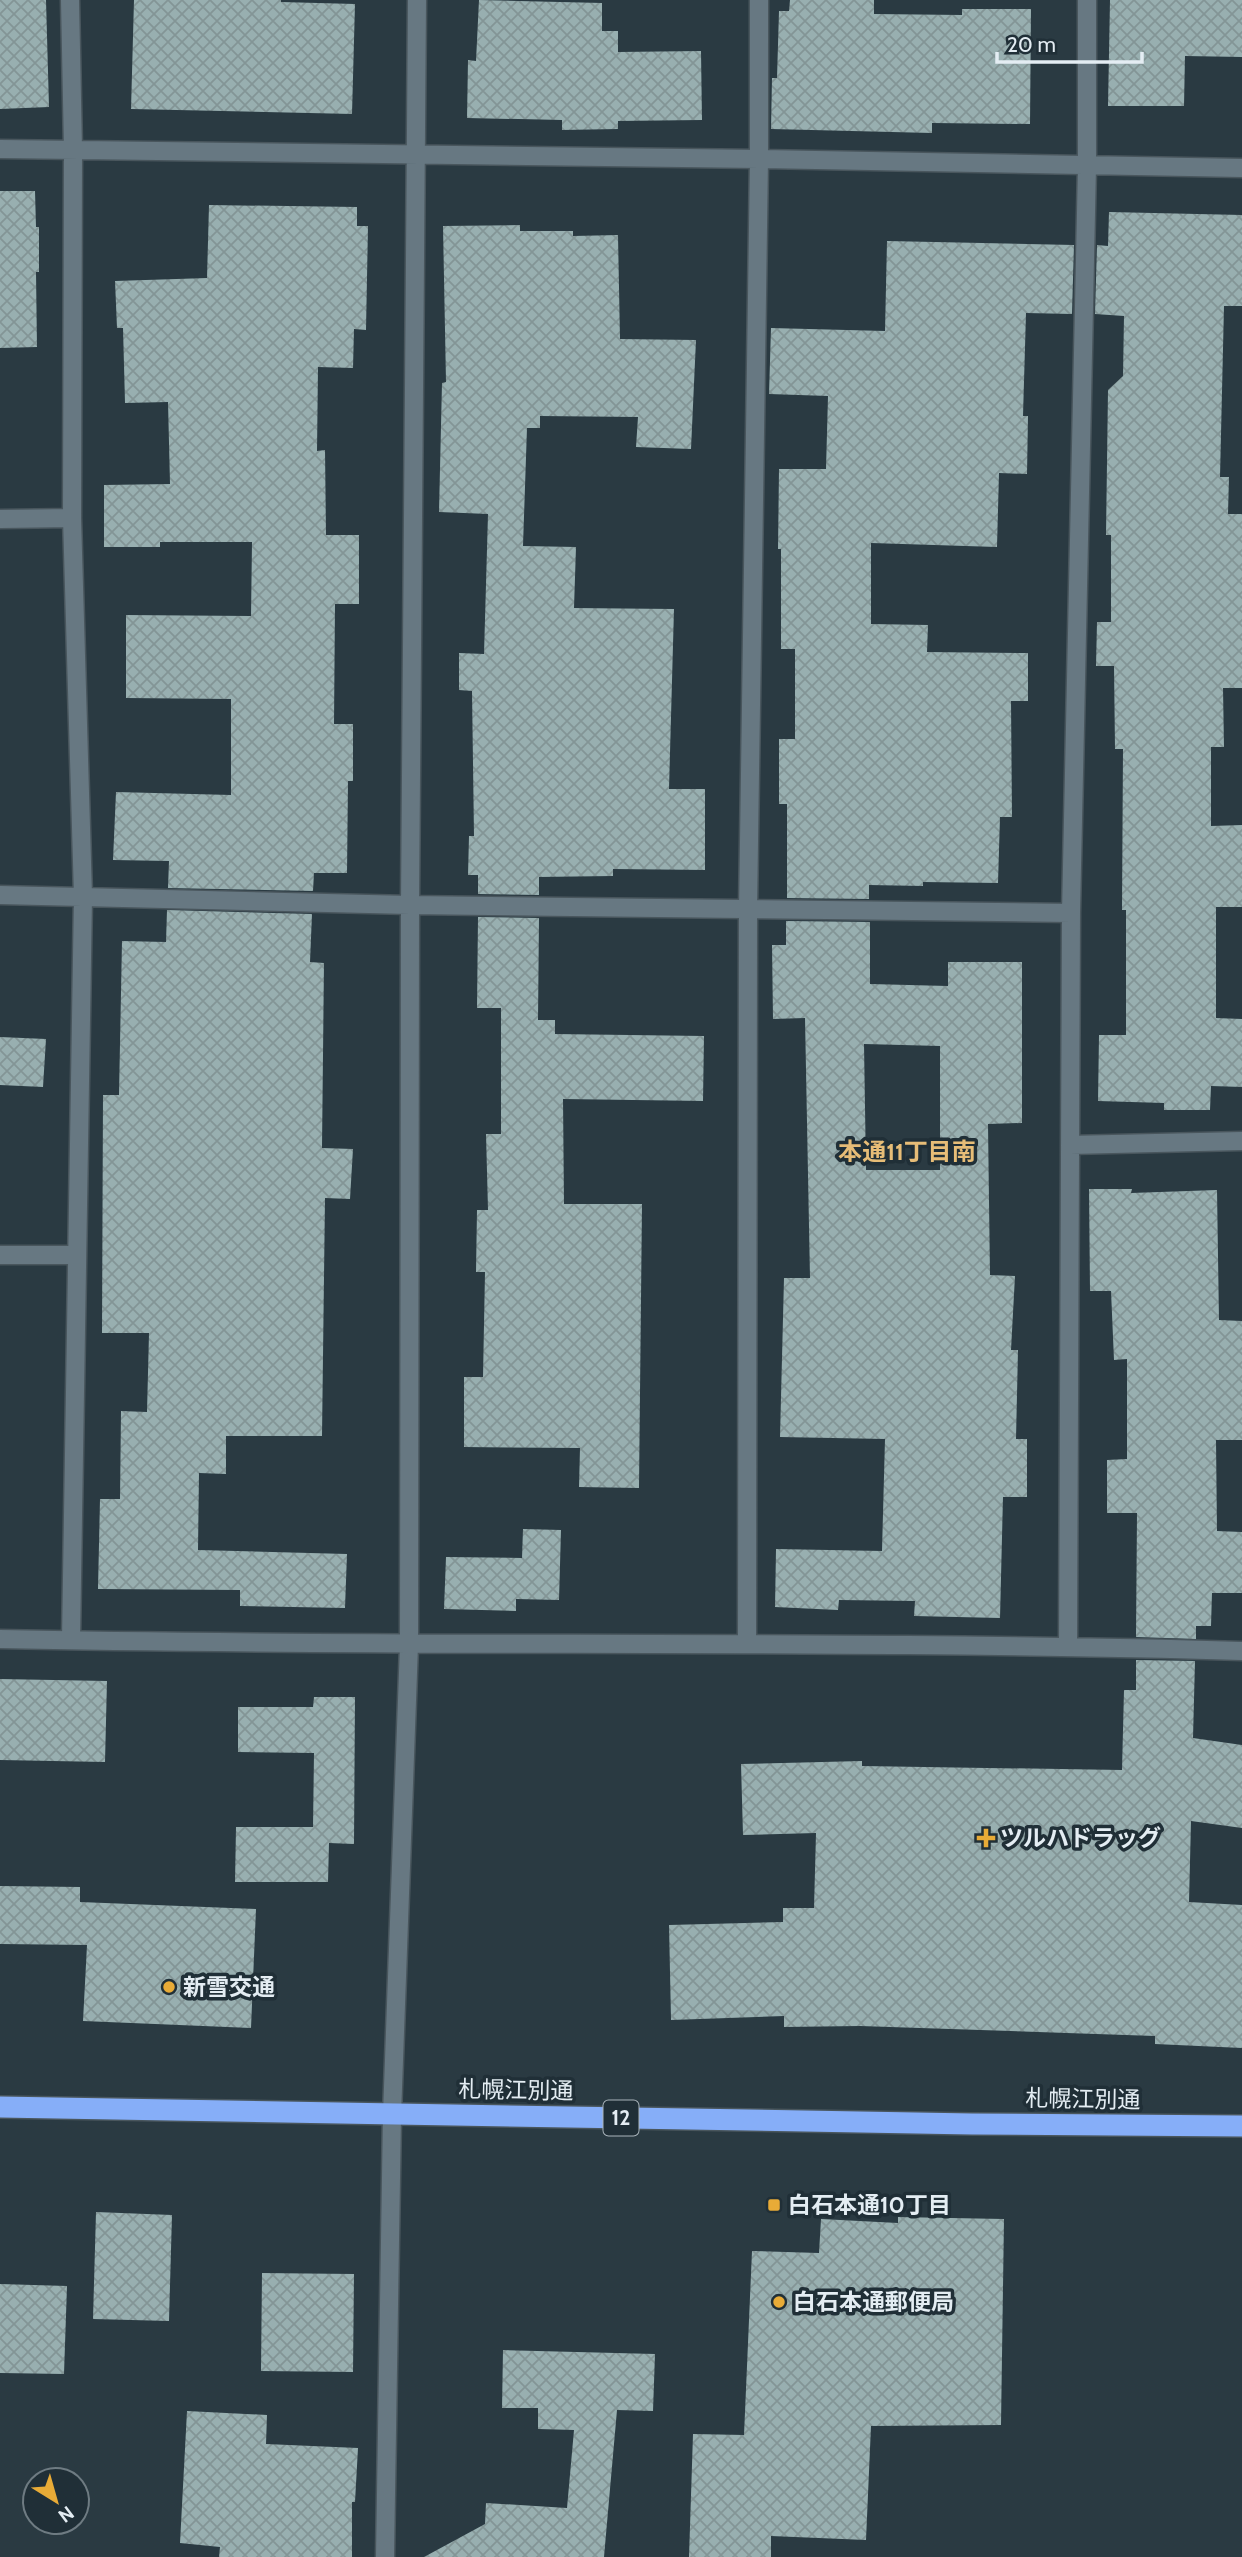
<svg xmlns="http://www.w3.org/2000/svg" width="1242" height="2557" font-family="Cabin,'Noto Sans JP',sans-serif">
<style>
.building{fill:url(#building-cross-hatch);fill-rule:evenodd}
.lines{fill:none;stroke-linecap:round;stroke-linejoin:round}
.street-casing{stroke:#49565d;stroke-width:21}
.highway-casing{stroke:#49565d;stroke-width:24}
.street{stroke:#677882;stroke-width:18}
.highway{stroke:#86aef8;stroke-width:21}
.poi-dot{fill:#e8ab37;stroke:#202f37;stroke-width:2.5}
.labels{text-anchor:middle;stroke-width:7;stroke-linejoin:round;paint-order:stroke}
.shield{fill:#202f37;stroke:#a9b4bb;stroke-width:2}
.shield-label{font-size:21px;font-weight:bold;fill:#e4edf3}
.poi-label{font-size:23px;font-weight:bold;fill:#e4edf3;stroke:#202f37;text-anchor:start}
.street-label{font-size:23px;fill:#e4edf3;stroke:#202f37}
.neighbourhood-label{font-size:24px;font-weight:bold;fill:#e7bd77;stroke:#202f37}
</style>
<defs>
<pattern id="building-cross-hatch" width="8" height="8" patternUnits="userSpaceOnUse" patternTransform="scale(1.75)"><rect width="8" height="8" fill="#98afb0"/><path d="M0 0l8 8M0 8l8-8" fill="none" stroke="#839596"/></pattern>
</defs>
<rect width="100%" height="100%" fill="#2a3a42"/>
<!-- building -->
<path class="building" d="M 0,0 L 46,0 L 49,107 L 0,109 Z
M 134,0 L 281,0 L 281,2 L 355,4 L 352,114 L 131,109 Z
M 479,0 L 602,3 L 602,31 L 618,31 L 618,52 L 701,51 L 702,120 L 618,121 L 618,129 L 562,130 L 562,120 L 467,118 L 468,60 L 476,61 Z
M 790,0 L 874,0 L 874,14 L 962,15 L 962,9 L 1031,9 L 1030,124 L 932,123 L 932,133 L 771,129 L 772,78 L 777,78 L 779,11 L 789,11 Z
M 1110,0 L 1242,0 L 1242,57 L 1185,56 L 1184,106 L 1108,106 Z
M 0,191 L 35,191 L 36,227 L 39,227 L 39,272 L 36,272 L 37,347 L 0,348 Z
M 209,205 L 357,207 L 357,226 L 368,226 L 366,330 L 354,329 L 353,368 L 318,367 L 317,451 L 325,450 L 326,535 L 359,535 L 359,604 L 335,604 L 334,724 L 353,724 L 353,781 L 348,781 L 347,873 L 314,873 L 313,891 L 168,888 L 169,861 L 113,860 L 116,792 L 231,795 L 231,699 L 126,698 L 126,615 L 251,616 L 252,542 L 160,542 L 160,547 L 104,547 L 104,485 L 170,484 L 168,402 L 125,403 L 123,328 L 117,328 L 115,281 L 207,278 Z
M 1109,212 L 1242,215 L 1242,306 L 1224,306 L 1220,477 L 1229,477 L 1228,514 L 1242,514 L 1242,688 L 1223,688 L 1224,747 L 1211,747 L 1211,826 L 1242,825 L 1242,907 L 1216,907 L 1216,1018 L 1242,1019 L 1242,1087 L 1211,1086 L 1210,1110 L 1164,1110 L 1164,1103 L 1098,1101 L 1099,1035 L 1126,1035 L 1126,910 L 1122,910 L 1123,749 L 1115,749 L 1114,666 L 1096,666 L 1097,622 L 1111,622 L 1111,535 L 1106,535 L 1108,390 L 1123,376 L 1124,316 L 1095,314 L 1097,245 L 1108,246 Z
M 520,225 L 520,231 L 573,231 L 573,236 L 618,235 L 620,339 L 696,340 L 691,449 L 636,447 L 638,417 L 540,416 L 540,428 L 527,428 L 523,546 L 576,547 L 574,608 L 674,609 L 669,789 L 705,789 L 705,870 L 613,869 L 613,876 L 539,877 L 539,895 L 478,894 L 478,875 L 468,875 L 469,836 L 474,836 L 472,691 L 459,690 L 459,653 L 484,654 L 488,514 L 439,512 L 442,383 L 446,382 L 443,226 Z
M 887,241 L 1074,245 L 1072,314 L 1026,313 L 1023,416 L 1028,416 L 1027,474 L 999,473 L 997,547 L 871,543 L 871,624 L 928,625 L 927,652 L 1028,653 L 1028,701 L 1011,701 L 1012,817 L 1000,817 L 998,883 L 923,882 L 923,886 L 869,885 L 869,899 L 787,898 L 787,804 L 779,804 L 779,739 L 795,739 L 795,649 L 781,649 L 781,549 L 778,549 L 779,469 L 826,469 L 828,396 L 769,394 L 771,328 L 885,331 Z
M 167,910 L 312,914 L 310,962 L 324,963 L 322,1148 L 353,1149 L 350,1199 L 325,1198 L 322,1436 L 226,1436 L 226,1474 L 199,1473 L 198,1550 L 347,1554 L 345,1608 L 240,1606 L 240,1590 L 98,1589 L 100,1499 L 120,1499 L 121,1411 L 147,1412 L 149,1333 L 102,1333 L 103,1095 L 119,1095 L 122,941 L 166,942 Z
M 478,917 L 539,918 L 538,1020 L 555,1020 L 555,1034 L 704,1036 L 703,1101 L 563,1099 L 564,1204 L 642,1204 L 639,1488 L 579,1487 L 580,1448 L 464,1447 L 464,1377 L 483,1377 L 485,1272 L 476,1272 L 477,1210 L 488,1210 L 486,1134 L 501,1134 L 501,1008 L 477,1008 Z
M 786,921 L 870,922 L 870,984 L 948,986 L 948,962 L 1022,962 L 1022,1123 L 988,1124 L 990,1275 L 1015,1276 L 1011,1350 L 1018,1350 L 1016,1439 L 1027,1439 L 1027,1497 L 1003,1497 L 1000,1618 L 914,1616 L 915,1601 L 839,1600 L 838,1610 L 775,1607 L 776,1549 L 882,1551 L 885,1439 L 780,1437 L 784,1278 L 810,1278 L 805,1018 L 773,1019 L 772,945 L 786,945 ZM 864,1044 L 940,1046 L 940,1170 L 866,1170 Z
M 0,1037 L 46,1039 L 43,1087 L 0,1085 Z
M 1089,1189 L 1132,1189 L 1131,1193 L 1217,1190 L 1219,1320 L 1242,1321 L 1242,1440 L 1216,1440 L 1217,1531 L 1242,1532 L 1242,1593 L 1212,1593 L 1211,1626 L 1196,1626 L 1196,1639 L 1136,1637 L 1137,1513 L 1107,1513 L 1107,1460 L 1127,1459 L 1127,1359 L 1114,1360 L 1111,1291 L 1090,1291 Z
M 523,1529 L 561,1530 L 559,1600 L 516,1599 L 516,1611 L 444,1609 L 446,1557 L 522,1558 Z
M 1136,1660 L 1195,1661 L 1193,1738 L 1242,1745 L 1242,1828 L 1191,1821 L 1189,1902 L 1242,1905 L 1242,2048 L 1155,2044 L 1155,2036 L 860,2026 L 784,2027 L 784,2016 L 671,2020 L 669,1925 L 783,1922 L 783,1908 L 814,1908 L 816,1833 L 743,1835 L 741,1764 L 862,1761 L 862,1766 L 1122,1770 L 1124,1690 L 1136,1690 Z
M 0,1679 L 107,1681 L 105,1762 L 0,1760 Z
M 314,1697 L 355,1697 L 354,1844 L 329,1843 L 328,1882 L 235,1882 L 236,1827 L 313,1827 L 314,1753 L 238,1752 L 238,1707 L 313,1707 Z
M 0,1886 L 80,1887 L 80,1902 L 256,1909 L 251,2028 L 83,2021 L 87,1945 L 0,1944 Z
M 96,2212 L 172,2215 L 169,2321 L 93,2319 Z
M 898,2217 L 1004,2219 L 1001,2425 L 871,2426 L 866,2540 L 771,2536 L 771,2557 L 689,2557 L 693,2434 L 744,2435 L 752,2251 L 819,2253 L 821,2219 L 898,2223 Z
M 262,2273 L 354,2274 L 353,2372 L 261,2371 Z
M 0,2284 L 67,2286 L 64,2374 L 0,2373 Z
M 503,2350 L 655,2354 L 653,2411 L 617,2410 L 604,2557 L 424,2557 L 485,2524 L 486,2503 L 567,2508 L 574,2430 L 538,2429 L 538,2408 L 502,2408 Z
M 187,2411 L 267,2415 L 266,2444 L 358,2448 L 355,2502 L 352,2502 L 352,2557 L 219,2557 L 220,2547 L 180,2543 Z"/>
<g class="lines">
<defs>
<path id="street" d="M 70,0 L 73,149 L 72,518 L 83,896 L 71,1640
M 0,149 L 759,159 L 1242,168
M 0,519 L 72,518
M 0,895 L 410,905 L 1071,913
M 1070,1145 L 1242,1141
M 0,1255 L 76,1255
M 0,1639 C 414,1648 828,1639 1242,1651
M 747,1643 L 748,910 L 759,159 L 759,0
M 1068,1646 L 1071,913 L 1087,166 L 1087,0
M 385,2557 L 392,2115 L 409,1645 L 410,905 L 417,0"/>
<path id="highway" d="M 0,2107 L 972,2124 L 1242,2126"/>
</defs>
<!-- street casing -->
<use href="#street" class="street-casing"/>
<!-- highway casing -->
<use href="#highway" class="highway-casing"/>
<!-- street -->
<use href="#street" class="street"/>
<!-- highway -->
<use href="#highway" class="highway"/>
</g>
<!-- markers -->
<g class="poi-dot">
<path d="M982.5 1827.5h7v7h7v7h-7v7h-7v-7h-7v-7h7z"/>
<circle cx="169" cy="1987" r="7"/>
<rect x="767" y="2198" width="14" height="14" rx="3.5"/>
<circle cx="779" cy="2302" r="7"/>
</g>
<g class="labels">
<!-- shield labels -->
<rect class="shield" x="603.5" y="2100.5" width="35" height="35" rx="5"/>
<g class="shield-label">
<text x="621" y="2125">12</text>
</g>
<!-- poi labels -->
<g class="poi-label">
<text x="1000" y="1846">ツルハドラッグ</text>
<text x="183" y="1995">新雪交通</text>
<text x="788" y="2213">白石本通10丁目</text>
<text x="793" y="2310">白石本通郵便局</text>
</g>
<!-- street labels -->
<g class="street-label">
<text transform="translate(516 2090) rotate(1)" y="8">札幌江別通</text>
<text transform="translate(1083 2099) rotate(1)" y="8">札幌江別通</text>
</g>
<!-- neighbourhood labels -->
<g class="neighbourhood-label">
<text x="907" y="1160">本通11丁目南</text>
</g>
</g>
<!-- north arrow -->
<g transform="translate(56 2501) rotate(143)"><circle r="33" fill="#202f37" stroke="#6e7b82" stroke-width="2"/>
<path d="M0-5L12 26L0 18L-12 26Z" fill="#e8ab37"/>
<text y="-10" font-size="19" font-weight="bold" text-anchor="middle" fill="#e4edf3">N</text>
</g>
<!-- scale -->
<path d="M997 52v10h145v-10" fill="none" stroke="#e4edf3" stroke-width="3.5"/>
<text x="1007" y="52" font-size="21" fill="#e4edf3" stroke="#202f37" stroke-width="5" paint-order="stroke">20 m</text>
</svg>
